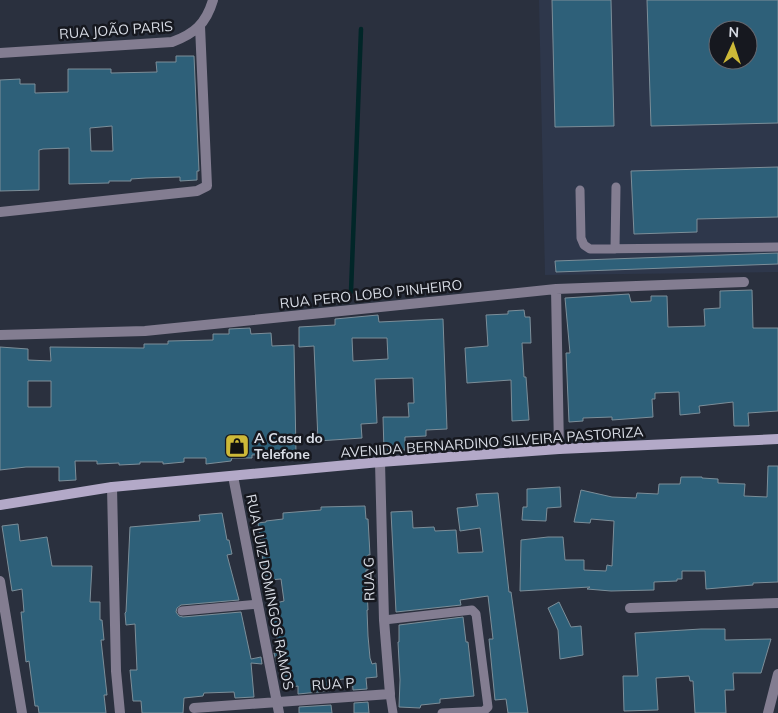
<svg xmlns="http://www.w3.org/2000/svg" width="778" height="713" font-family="Mulish,sans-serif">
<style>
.built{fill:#2e374b;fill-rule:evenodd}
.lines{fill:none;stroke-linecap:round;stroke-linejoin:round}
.stream{stroke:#012628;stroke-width:4.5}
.building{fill:#2e6079;stroke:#7c8e99;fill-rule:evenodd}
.service{stroke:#837d91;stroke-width:9}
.minor{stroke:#837d91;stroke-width:10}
.secondary{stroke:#b3a9c8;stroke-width:10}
.labels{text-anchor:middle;stroke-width:5;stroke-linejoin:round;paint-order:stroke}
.street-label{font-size:14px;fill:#d9dde6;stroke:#16181f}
.poi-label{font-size:14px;font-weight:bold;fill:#d9dde6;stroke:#16181f;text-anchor:start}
</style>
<rect width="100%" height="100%" fill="#2a303e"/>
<!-- built -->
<path class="built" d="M 539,0 L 778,0 L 778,272 L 545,275 ZM 718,30 L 748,30 L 748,60 L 718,60 Z"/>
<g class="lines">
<!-- stream -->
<path class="stream" d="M 351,292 L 361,29"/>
</g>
<!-- building -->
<path class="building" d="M 552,0 L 611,0 L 614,126 L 555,127 Z
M 647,0 L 778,0 L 778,123 L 651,126 ZM 718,30 L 748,30 L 748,60 L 718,60 Z
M 176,56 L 194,56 L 199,171 L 197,171 L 197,180 L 180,181 L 180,177 L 146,178 L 131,179 L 131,181 L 109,181 L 109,183 L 69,184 L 69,148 L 43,149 L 39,150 L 39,190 L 0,191 L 0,80 L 20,79 L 20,84 L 35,84 L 35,93 L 68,92 L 68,69 L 111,69 L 111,73 L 157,72 L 156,62 L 176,62 ZM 112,126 L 113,151 L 91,151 L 90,128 Z
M 778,167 L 778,217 L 697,219 L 697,232 L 634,234 L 631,171 Z
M 778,253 L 778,264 L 556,272 L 555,261 Z
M 752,290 L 753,328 L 778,328 L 778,411 L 748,413 L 749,426 L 734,426 L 733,402 L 699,406 L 700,413 L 680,415 L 679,392 L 655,393 L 655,399 L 652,399 L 653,417 L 612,420 L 612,417 L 583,418 L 583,421 L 569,422 L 566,353 L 570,353 L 565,298 L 629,294 L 631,302 L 651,301 L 651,296 L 667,296 L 668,327 L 705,326 L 704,309 L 720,308 L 720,291 Z
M 524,310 L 525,317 L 530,317 L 531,343 L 522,343 L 524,377 L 526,377 L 529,420 L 512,421 L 511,380 L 467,383 L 465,348 L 488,346 L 486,315 L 508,314 L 508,311 Z
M 378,315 L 379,322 L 443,319 L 447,429 L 426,430 L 426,436 L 405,437 L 405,450 L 384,451 L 383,417 L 409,417 L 408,403 L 414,403 L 413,378 L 375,379 L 377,423 L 361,424 L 362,438 L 318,441 L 314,346 L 299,347 L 299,327 L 335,325 L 335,319 ZM 352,338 L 387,338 L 388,359 L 353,361 Z
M 250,328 L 251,334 L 271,333 L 272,346 L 294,345 L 296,453 L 252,455 L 252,458 L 232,458 L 231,461 L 206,464 L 206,458 L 184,458 L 184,462 L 163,464 L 163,462 L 140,462 L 140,464 L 119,465 L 119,463 L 97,464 L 97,461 L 75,461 L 76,480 L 59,481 L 59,467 L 26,467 L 0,470 L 0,347 L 28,349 L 28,360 L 51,361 L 50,347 L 144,348 L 144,344 L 168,344 L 168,341 L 213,340 L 213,334 L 229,334 L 229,329 ZM 28,381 L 51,381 L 51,407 L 28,407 Z
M 768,466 L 778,466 L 778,582 L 753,583 L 753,585 L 706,589 L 705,571 L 682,571 L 682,579 L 677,579 L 677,581 L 654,582 L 654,590 L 611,591 L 587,589 L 590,587 L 520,591 L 521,540 L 548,537 L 563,537 L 565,560 L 584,560 L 584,570 L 606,571 L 607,565 L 612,566 L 614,521 L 591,519 L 590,523 L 574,522 L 581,490 L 612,497 L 636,498 L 637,493 L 658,494 L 659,484 L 680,484 L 681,477 L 702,477 L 702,478 L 718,479 L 718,483 L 745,484 L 744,496 L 767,497 Z
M 560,487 L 561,507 L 547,508 L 546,521 L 522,520 L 523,507 L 527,507 L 527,489 Z
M 498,493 L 509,592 L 511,592 L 528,713 L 508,713 L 506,699 L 495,700 L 489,639 L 493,639 L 488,596 L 460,600 L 461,605 L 396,612 L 391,512 L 412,511 L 413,528 L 434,527 L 435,531 L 456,530 L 458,553 L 483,552 L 480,528 L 460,531 L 457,508 L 478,506 L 476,494 Z
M 365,506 L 366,519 L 368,519 L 370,555 L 368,555 L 368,570 L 366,570 L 368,610 L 367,610 L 368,636 L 370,658 L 372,664 L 376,663 L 377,677 L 366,678 L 367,689 L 353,690 L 352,678 L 327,681 L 329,691 L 298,694 L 298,686 L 287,688 L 282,665 L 277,664 L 274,653 L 281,652 L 271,618 L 275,618 L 272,604 L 284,601 L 281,579 L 268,580 L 268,576 L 265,576 L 258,523 L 266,522 L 266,521 L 283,519 L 283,513 L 321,510 L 321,507 Z
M 222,513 L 227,540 L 229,540 L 232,554 L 227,555 L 239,600 L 181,605 L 177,608 L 176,612 L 179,616 L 183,617 L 241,612 L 251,659 L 261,657 L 262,664 L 251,663 L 254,697 L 235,698 L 234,692 L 204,693 L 203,696 L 184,698 L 183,713 L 142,713 L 141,701 L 133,701 L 130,670 L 137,670 L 135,624 L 126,625 L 125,613 L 126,612 L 130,527 L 200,521 L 199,515 Z
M 18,524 L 20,541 L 47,537 L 52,566 L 92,566 L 90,602 L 100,602 L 100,620 L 102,620 L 104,640 L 101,640 L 107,695 L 104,695 L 106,713 L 39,713 L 38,706 L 35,706 L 29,661 L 26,662 L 21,612 L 24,612 L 22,589 L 12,591 L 2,526 Z
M 559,602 L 571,627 L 581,626 L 583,655 L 560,659 L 558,630 L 548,608 Z
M 463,617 L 466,642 L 468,642 L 474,696 L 440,699 L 440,703 L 421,705 L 420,708 L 399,707 L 400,680 L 398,642 L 399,642 L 399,625 Z
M 701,629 L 725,629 L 725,640 L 771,639 L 761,673 L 733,673 L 734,690 L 725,690 L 726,713 L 695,713 L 693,681 L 690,681 L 689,676 L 656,678 L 658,710 L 624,711 L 623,676 L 638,676 L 635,633 Z
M 368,702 L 369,713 L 354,713 L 354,703 Z
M 331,705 L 332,713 L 299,713 L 299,707 Z"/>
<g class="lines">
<!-- service -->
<path class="service" d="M 580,190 L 581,238 L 584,245 L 590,249 L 778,247
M 615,249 L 616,187
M 182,611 L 258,604
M 384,620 L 472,610 L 476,614 L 488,707 L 484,711 L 442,713
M 390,694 L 393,713"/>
<!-- minor -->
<path class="minor" d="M 0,53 L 172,42 C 194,34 206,24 213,0
M 0,212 L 197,191 L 207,186 L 200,26
M 556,289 L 559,449
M 0,335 L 145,331 L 556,289 L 744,282
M 233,476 L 279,713
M 112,487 L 116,671 L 120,713
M 0,581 L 22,713
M 630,608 L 778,603
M 194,708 L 390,694 L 384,620 L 380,462
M 768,713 L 778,674"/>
<!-- secondary -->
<path class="secondary" d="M 0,505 L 112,487 L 380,462 L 559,449 L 778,439"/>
</g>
<!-- icons -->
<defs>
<symbol id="shop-square" viewBox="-11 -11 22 22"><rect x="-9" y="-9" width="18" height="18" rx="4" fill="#cdb938" stroke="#16181f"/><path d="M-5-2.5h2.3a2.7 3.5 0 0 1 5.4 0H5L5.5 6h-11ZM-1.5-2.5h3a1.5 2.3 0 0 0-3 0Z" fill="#111"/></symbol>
</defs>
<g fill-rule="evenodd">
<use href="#shop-square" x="223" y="432" width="28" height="28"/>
</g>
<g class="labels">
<!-- street labels -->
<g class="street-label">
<text transform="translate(116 30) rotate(-4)" y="5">RUA JOÃO PARIS</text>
<text transform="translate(371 294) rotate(-6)" y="5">RUA PERO LOBO PINHEIRO</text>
<text transform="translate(492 442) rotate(-4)" y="5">AVENIDA BERNARDINO SILVEIRA PASTORIZA</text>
<text transform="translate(369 579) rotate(-91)" y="5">RUA G</text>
<text transform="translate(270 592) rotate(79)" y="5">RUA LUIZ DOMINGOS RAMOS</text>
<text transform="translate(333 684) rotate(-4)" y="5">RUA P</text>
</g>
<!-- poi labels -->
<g class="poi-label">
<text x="254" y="443">A Casa do<tspan x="254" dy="16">Telefone</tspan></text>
</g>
</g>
<!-- north arrow -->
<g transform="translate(733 45) rotate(3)"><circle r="24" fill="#16181f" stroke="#64676f"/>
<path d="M0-4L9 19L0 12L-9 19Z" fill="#cdb938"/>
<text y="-8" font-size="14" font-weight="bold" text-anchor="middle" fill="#d9dde6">N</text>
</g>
</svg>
